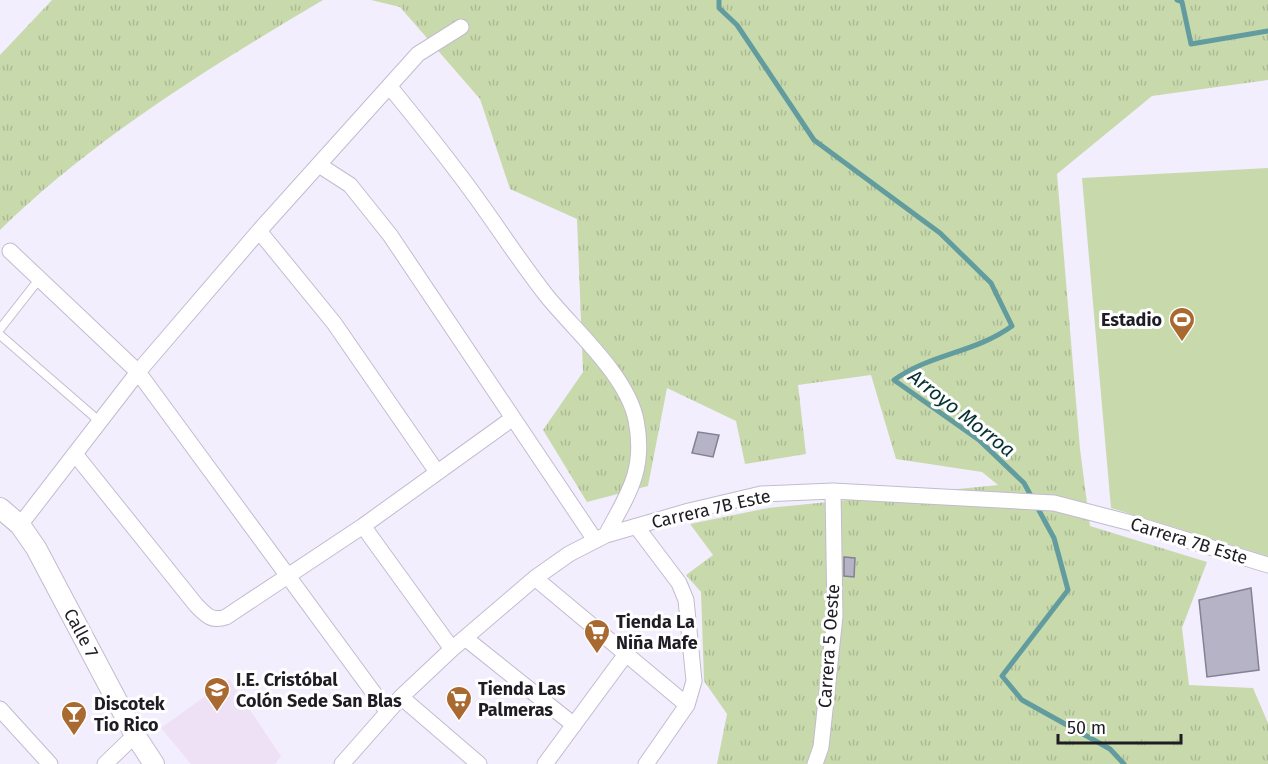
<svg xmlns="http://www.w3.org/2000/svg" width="1268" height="764" font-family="'Fira Sans',sans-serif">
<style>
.education{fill:#eee1f5}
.grass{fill:url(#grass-tufts)}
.pitch{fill:#c8daac}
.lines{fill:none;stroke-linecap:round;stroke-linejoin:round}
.stream{stroke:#629c9e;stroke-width:5}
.building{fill:#b6b3c7;stroke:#838194;stroke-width:1.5}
.service-casing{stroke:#c2bbcf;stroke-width:10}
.minor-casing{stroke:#c2bbcf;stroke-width:17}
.tertiary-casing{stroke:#c2bbcf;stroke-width:22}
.service{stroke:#fff;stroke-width:8}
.minor{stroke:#fff;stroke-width:15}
.tertiary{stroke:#fff;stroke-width:20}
.labels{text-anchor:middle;stroke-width:6;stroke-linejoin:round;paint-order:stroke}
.poi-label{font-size:18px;font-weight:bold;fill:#1f1c24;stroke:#fff;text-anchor:start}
.street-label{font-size:18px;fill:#1f1c24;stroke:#fff}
.water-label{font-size:20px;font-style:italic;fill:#063131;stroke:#fff}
</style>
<defs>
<pattern id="grass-tufts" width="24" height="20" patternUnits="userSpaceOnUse" patternTransform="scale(1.5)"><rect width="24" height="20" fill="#c8daac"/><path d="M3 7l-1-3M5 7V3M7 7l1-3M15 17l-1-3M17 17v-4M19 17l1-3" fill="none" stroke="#abba94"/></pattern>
</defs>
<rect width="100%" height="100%" fill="#f3eefe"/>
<!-- education -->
<path class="education" d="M 229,679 L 281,756 L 275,764 L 191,764 L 161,728 Z"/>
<!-- grass -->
<path class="grass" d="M 52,0 L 323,0 C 210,67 94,138 0,230 L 0,55 Z
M 371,0 L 1268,0 L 1268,80 L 1152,96 L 1057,174 L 1080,449 L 1090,526 L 1207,562 L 1182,628 L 1189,685 L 1253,688 L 1268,723 L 1268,764 L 717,764 L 727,714 L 704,681 L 701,592 L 686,575 L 713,555 L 690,524 L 768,508 L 998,485 L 982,472 L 896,459 L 871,375 L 798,385 L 806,454 L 745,464 L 736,421 L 667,388 L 648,486 L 587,502 L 543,430 L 583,372 L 577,219 L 510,189 L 480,99 L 400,7 Z"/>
<!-- pitch -->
<path class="pitch" d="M 1268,168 L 1268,556 L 1111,508 L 1082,178 Z"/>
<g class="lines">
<!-- stream -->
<path class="stream" d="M 719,0 L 719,8 L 737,25 L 814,140 L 940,233 L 991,283 L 1012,326 C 975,353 932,353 894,380 L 979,440 L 1024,483 L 1054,538 L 1068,590 L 1002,676 L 1022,700 L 1110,749 L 1124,764
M 1177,0 L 1182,2 L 1191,44 L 1268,31"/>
</g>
<!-- building -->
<path class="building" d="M 698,432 L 719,435 L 713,457 L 692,453 Z
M 844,557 L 855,558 L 854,577 L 844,576 Z
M 1251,588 L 1259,670 L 1207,677 L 1199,600 Z"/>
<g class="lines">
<defs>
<path id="service" d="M 0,329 L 40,278
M 0,335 L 99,421"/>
<path id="minor" d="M 390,87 C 412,114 434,141 455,169 C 487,210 514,254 546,295 C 574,330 627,375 636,420 C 646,470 628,494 606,535
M 319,165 L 350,185 L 390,235 L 595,540
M 259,231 L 334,323 L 437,472
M 10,251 L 138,372 L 387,711
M 75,454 L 196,605 C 206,615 211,622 226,617 L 363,526 L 513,418
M 20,525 L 138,372 L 259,231 L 418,54 L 461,27
M 363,526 L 452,649
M 636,526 L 679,583 L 686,600 L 694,681 L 687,705 L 646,764
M 535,578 L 687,705
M 465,638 L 574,725
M 401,697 L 479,764
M 0,709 L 50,764
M 105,764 L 135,735
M 342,764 L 401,697 L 452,649 L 535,578 L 569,554 L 606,535 L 689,511 L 761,494 L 833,491 L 1054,503 L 1135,524 L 1268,565
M 545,764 L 626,654
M 815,764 L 821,747 L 835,616 L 833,491"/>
<path id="tertiary" d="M 0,508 L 20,525 L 36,548 L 135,735 L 154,764"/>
</defs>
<!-- service casing -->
<use href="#service" class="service-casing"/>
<!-- minor casing -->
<use href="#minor" class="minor-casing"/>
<!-- tertiary casing -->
<use href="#tertiary" class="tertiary-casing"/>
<!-- service -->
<use href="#service" class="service"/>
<!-- minor -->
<use href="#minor" class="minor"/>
<!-- tertiary -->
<use href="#tertiary" class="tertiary"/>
</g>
<!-- icons -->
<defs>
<symbol id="stadium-pin" viewBox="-11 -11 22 30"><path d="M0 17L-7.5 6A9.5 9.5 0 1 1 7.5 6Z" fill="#a96a31" stroke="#fff"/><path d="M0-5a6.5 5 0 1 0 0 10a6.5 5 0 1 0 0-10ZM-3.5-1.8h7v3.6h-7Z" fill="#fff"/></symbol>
<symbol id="supermarket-pin" viewBox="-11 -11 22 30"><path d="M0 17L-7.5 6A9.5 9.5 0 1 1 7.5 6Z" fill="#a96a31" stroke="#fff"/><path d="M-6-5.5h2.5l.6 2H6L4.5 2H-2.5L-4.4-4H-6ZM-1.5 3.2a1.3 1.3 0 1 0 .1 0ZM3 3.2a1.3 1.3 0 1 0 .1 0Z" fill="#fff"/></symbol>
<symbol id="school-pin" viewBox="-11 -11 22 30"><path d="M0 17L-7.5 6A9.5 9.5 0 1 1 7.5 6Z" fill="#a96a31" stroke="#fff"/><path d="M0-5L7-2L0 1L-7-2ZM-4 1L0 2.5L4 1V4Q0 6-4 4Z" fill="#fff"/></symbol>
<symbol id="bar-pin" viewBox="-11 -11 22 30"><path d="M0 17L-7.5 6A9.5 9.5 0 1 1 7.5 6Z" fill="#a96a31" stroke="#fff"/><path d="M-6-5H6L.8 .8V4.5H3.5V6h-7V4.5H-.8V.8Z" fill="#fff"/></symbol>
</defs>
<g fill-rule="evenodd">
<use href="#stadium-pin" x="1167" y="305" width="30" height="40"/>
<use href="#supermarket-pin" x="582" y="617" width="30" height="40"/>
<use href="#school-pin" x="202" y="675" width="30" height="40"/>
<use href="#supermarket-pin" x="444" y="684" width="30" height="40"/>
<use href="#bar-pin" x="59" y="699" width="30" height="40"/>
</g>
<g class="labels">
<!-- poi labels -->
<g class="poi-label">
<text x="1162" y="326" text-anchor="end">Estadio</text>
<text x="616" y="628">Tienda La<tspan x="616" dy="21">Niña Mafe</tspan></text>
<text x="236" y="686">I.E. Cristóbal<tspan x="236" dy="21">Colón Sede San Blas</tspan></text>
<text x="478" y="695">Tienda Las<tspan x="478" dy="21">Palmeras</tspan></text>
<text x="94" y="710">Discotek<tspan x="94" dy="21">Tio Rico</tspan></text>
</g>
<!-- street labels -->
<g class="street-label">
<text transform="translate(711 509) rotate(-13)" y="6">Carrera 7B Este</text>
<text transform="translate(1189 541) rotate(17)" y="6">Carrera 7B Este</text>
<text transform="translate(81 633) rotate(62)" y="6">Calle 7</text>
<text transform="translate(829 646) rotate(-86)" y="6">Carrera 5 Oeste</text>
</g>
<!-- water labels -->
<g class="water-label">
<text transform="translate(962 413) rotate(38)" y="7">Arroyo Morroa</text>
</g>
</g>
<!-- scale -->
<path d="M1058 734v9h123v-9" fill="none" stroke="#1f1c24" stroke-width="3"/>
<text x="1067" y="734" font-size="18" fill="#1f1c24" stroke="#ffffff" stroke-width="4.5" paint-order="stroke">50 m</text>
</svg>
